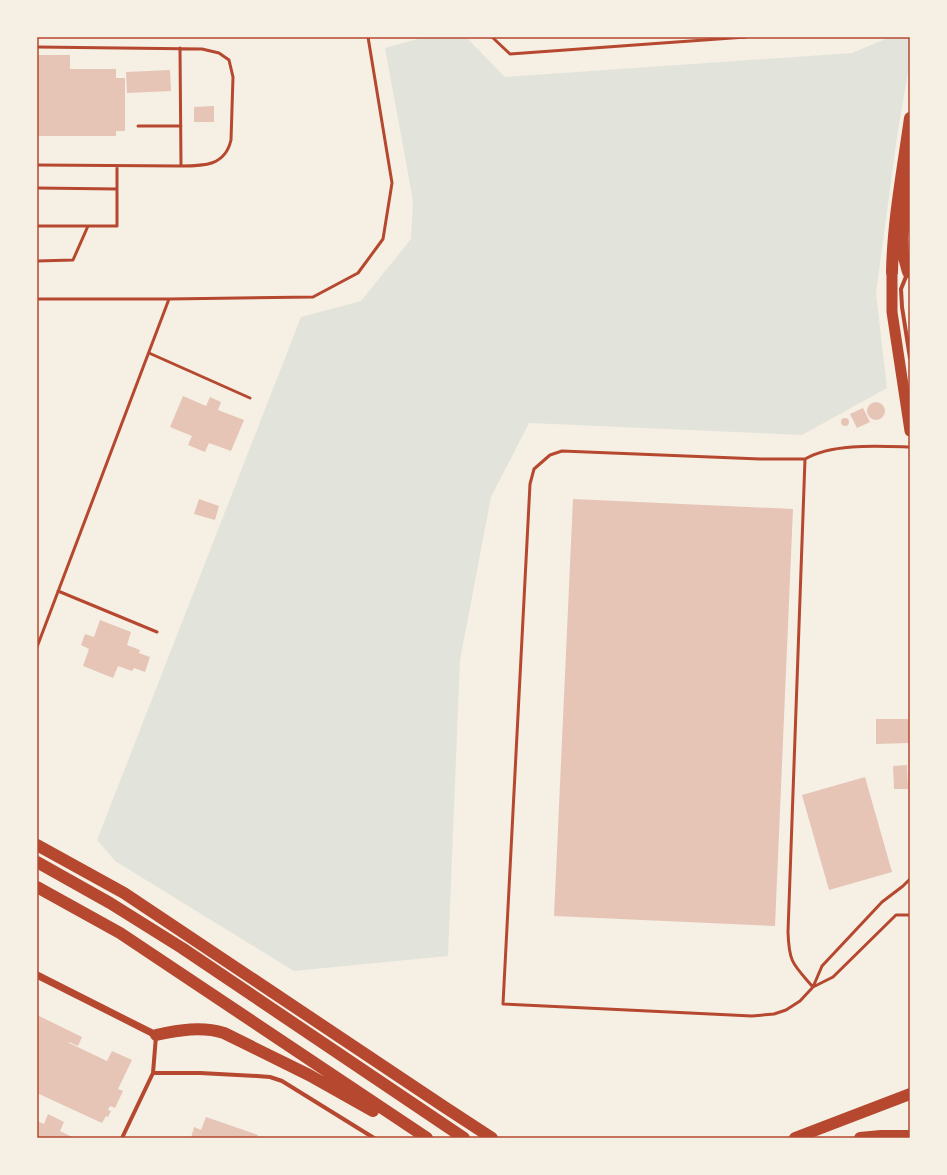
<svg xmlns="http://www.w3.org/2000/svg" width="947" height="1175" font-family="Quicksand,sans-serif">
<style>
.green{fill:#e2e4dc}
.building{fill:#e6c5b7}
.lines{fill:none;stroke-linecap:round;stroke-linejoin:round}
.service{stroke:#b5482f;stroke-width:3}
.minor{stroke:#b5482f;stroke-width:4}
.tertiary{stroke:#b5482f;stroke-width:7}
.trunk{stroke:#b5482f;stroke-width:11}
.motorway{stroke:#b5482f;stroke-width:12}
.neatline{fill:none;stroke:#b5482f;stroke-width:1.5}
</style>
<rect width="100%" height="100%" fill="#f6efe4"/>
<!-- green -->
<path class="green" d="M 425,37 L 466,37 L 505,77 L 852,53 L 890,37 L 910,37 L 909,67 L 898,130 L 876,293 L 887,388 L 802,435 L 529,423 L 491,497 L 460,660 L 448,956 L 294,971 L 115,861 L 97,840 L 301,317 L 361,301 L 411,239 L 413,201 L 385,48 Z"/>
<!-- building -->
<path class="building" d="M 37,55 L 70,55 L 70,69 L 116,69 L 116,78 L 125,78 L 125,131 L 116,131 L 116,136 L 37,136 Z
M 170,70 L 171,91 L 127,93 L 126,72 Z
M 214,106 L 214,122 L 194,122 L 194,107 Z
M 183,396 L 206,406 L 210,397 L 221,402 L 218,410 L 244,420 L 231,451 L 209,443 L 205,452 L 188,445 L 192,436 L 170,427 Z
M867 411a9 9 0 1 1 18 0a9 9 0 1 1-18 0Z
M 863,408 L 870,422 L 857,428 L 850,414 Z
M841 422a4 4 0 1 1 8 0a4 4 0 1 1-8 0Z
M 199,499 L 219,506 L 215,520 L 194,514 Z
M 573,499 L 793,509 L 775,926 L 554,916 Z
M 100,620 L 131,632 L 127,645 L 140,650 L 139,653 L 150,657 L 145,672 L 134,668 L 132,671 L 118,666 L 113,678 L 83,666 L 89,649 L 81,645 L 85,634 L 94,637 Z
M 876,719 L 909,719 L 909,743 L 876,744 Z
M 907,765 L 908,789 L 894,789 L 893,766 Z
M 865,777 L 892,872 L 829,890 L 802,795 Z
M 37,1015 L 82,1037 L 78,1046 L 69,1042 L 69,1043 L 107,1061 L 112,1051 L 132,1060 L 118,1089 L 123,1091 L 115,1108 L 110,1106 L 108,1110 L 111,1111 L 108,1117 L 106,1116 L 102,1123 L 37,1093 Z
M 48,1114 L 64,1122 L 60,1131 L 74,1138 L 37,1138 L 37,1121 L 44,1124 Z
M 206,1117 L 258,1135 L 257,1138 L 191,1138 L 194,1127 L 201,1130 Z"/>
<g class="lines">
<!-- service -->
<path class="service" d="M 492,37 L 510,54 L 746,37
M 37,47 L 202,49 L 219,53 L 229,60 L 233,77 L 231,140 C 225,166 204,166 181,166 L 37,165
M 180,48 L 181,166
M 138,126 L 181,126
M 37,188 L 117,189 L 117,226 L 37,226
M 117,189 L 117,166
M 37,261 L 73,260 L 88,226
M 37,299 L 169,299 L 313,297 L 358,273 L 383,239 L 392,183 L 368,37
M 149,353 L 250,398
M 805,459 L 760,459 L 562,451 L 550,455 L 534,469 L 530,484 L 503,1004 L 752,1016 L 774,1014 L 786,1010 L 800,1001 L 813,987 L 822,966 L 882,902 L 903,886 L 910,879
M 58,591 L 157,632
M 37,647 L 169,299
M 813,987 C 793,964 789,963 788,932 L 805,459 C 832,443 879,446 910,447
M 813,987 L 833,977 L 896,915 L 910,915"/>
<!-- minor -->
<path class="minor" d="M 907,274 L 901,289 L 902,307 L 910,358
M 153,1073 L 200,1073 L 257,1076 L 270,1077 L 282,1081 L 374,1138
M 122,1138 L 153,1073 L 156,1036"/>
<!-- tertiary -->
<path class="tertiary" d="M 37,975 L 156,1035"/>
<!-- trunk -->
<path class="trunk" d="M 892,272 L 892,312 L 910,431"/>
<!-- motorway -->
<path class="motorway" d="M 892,272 C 893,220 903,169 910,118
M 908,272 L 903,254 L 902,238 L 910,170
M 37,845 L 124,893 L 443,1106 L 492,1138
M 37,862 L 110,903 L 182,948 L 464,1138
M 37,887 L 120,933 L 427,1138
M 156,1035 C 179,1030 202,1026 224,1033 L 309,1075 L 373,1111
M 795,1138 L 910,1094
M 860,1138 L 881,1136 L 910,1136"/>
</g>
<!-- border -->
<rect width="947" height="1175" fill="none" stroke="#f6efe4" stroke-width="76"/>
<rect x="38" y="38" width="871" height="1099" class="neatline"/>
</svg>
